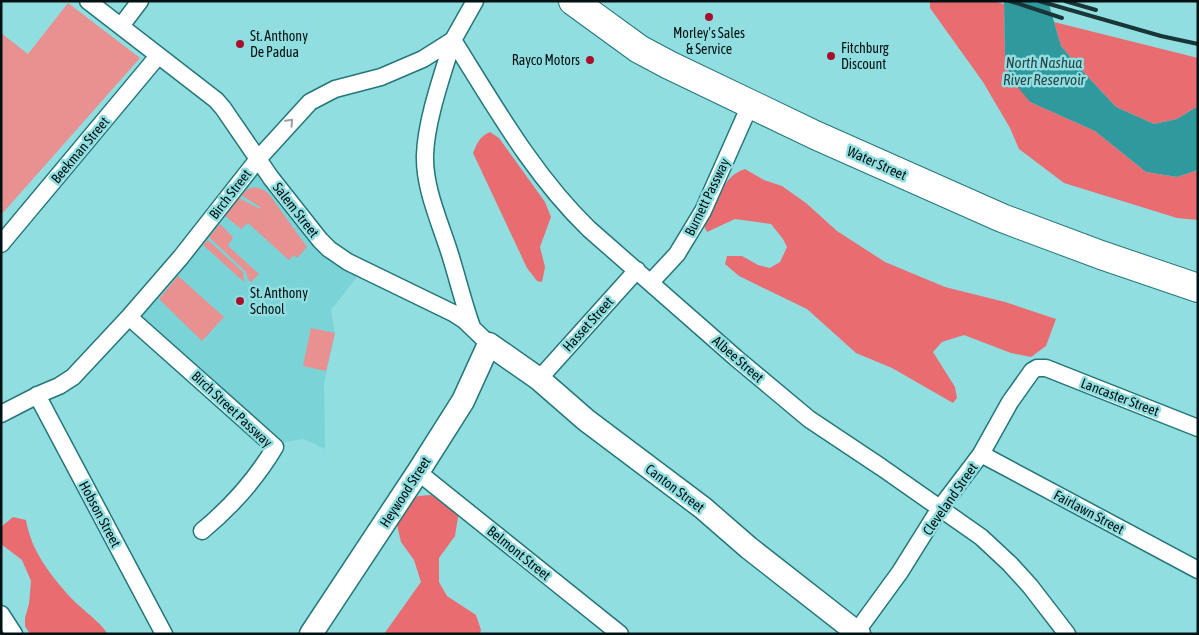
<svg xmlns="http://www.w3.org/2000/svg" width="1199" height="635" font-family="'Asap Condensed',sans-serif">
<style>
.built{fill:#7ad3d7}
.green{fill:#e99090}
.forest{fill:#e96c71}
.water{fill:#30999e}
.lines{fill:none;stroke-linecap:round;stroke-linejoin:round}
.street-casing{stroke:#247679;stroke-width:19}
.secondary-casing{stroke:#247679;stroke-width:25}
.highway-casing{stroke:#247679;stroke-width:30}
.street{stroke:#fff;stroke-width:16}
.secondary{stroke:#fff;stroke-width:22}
.highway{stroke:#fff;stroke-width:28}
.rail{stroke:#193536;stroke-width:4}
.oneway{stroke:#99a0a1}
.poi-dot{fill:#a80f2d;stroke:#91dee1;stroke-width:2}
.labels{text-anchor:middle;stroke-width:5;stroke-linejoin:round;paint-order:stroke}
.poi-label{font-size:14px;fill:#001213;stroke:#91dee1;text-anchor:start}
.street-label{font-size:14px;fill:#001213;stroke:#91dee1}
.water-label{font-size:15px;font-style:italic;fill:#284748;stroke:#91dee1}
</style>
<rect width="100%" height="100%" fill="#91dee1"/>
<!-- built -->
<path class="built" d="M 258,159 L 320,240 L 363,269 L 331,310 L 335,333 L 324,384 L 325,449 L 304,439 L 285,442 L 275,447 L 129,317 Z"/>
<!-- green -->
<path class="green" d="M 68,3 L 140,58 L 1,215 L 1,33 L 28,54 Z
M 255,187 L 264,190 L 269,194 L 307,247 L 297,258 L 294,255 L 289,260 L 248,223 L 241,229 L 225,216 L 239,198 L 260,209 L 260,207 L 241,195 L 248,189 Z
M 220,224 L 233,237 L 228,246 L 259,274 L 251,282 L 248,279 L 246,272 L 209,237 Z
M 208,240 L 243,272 L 244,282 L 203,245 Z
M 178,276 L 224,317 L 202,341 L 159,299 Z
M 311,328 L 335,333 L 326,371 L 303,366 Z"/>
<!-- forest -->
<path class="forest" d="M 930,1 L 993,1 L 1004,4 L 1005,62 L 1030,102 L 1095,131 L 1146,172 L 1177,177 L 1198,170 L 1198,220 L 1177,218 L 1064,183 L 1019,149 L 1010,128 L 983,82 L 930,8 Z
M 1054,22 L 1198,58 L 1198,106 L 1177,119 L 1154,124 L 1116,107 L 1077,65 L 1061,46 Z
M 490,132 L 499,138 L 545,202 L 551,217 L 540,247 L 545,267 L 542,282 L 537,281 L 527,268 L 473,153 C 477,143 480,136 490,132 Z
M 745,169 L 764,180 L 782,186 L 806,203 L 837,231 L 885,262 L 945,287 L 1005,302 L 1056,319 L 1046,346 L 1031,357 L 1011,353 L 964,335 L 942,342 L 933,352 L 955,387 L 957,398 L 953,403 L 892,368 L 856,353 L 807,309 L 739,276 L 725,264 L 727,256 L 742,256 L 758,265 L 770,268 L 780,262 L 787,247 L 783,239 L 771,224 L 735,219 L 707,232 L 704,226 C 713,207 723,175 745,169 Z
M 431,495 L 453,508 L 458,517 L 455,536 L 439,558 L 439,582 L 447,596 L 476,615 L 481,630 L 480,634 L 384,634 L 421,582 L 414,560 L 401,542 L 397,525 L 406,507 L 418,496 Z
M 13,517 L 26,520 C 31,551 51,576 72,599 C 84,611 98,620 108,634 L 30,634 L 25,626 L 25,618 L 29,604 L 31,581 L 22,560 L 1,544 L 1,527 Z"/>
<!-- water -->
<path class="water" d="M 1004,1 L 1048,1 L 1061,46 L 1077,65 L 1116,107 L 1154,124 L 1177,119 L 1198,106 L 1198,170 L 1177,177 L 1146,172 L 1095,131 L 1030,102 L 1012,80 L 1005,62 Z"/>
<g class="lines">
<defs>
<path id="street" d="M 88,1 L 216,100 L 223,108 L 271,178 L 320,240 L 329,249 L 348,262 L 453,313 L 464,320 L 489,344
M 121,26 L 140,1
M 453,40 C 494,105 533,175 589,229 L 736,358 L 809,419 L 881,467 L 981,537 L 1010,564 L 1030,586 L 1067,634
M 453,40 C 443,73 426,120 425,155 C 424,187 439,220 449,251 C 457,276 463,302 472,327
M 1,244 L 158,56
M 651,282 L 677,254 L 703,211 L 750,105
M 129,317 L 275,447 C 256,479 231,507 202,531
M 539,379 L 637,270
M 37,395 L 164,634
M 1,414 L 40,394 L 59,386 L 73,377 L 129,317 L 181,257 L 258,159 L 310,102 L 335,89 L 381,77 L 423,59 L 453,40 L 475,1
M 981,454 L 1198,570
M 418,472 L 620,634
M 1,614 L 14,634
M 857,631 L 900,572 L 940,508 L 981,454 L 1010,402 L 1032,371 L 1037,368 L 1046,368 L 1198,428"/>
<path id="secondary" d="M 311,634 L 418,472 L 463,401 L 489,344 L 539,379 L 586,420 L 703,508 L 749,548 L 859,634"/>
<path id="highway" d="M 573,1 L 639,49 L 669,65 L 815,135 L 1002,218 L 1101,255 L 1198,288"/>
</defs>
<!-- street casing -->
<use href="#street" class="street-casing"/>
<!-- secondary casing -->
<use href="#secondary" class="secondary-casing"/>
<!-- highway casing -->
<use href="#highway" class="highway-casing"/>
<!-- street -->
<use href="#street" class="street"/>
<!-- secondary -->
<use href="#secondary" class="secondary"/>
<!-- highway -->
<use href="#highway" class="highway"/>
<!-- rail -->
<path class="rail" d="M 1010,1 L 1062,18
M 1039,1 L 1161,36 L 1198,44
M 1065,1 L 1096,10"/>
</g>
<!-- one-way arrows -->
<defs><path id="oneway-chevron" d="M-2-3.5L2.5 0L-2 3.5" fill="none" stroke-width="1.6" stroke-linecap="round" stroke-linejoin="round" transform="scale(1.25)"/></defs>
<use class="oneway" href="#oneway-chevron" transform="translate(290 122) rotate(-47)"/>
<!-- markers -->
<g class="poi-dot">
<circle cx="709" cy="17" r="5"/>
<circle cx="240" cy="44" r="5"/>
<circle cx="831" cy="56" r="5"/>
<circle cx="590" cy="60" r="5"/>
<circle cx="240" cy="301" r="5"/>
</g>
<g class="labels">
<!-- poi labels -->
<g class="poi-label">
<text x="709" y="38" text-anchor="middle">Morley's Sales<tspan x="709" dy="16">&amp; Service</tspan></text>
<text x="250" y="41">St. Anthony<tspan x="250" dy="16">De Padua</tspan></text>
<text x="841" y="53">Fitchburg<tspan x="841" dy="16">Discount</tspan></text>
<text x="580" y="65" text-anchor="end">Rayco Motors</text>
<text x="250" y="298">St. Anthony<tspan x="250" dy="16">School</tspan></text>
</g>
<!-- street labels -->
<g class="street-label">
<text transform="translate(80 150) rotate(-50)" y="5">Beekman Street</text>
<text transform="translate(877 163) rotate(24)" y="5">Water Street</text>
<text transform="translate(230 194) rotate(-52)" y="5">Birch Street</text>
<text transform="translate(707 197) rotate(-64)" y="5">Burnett Passway</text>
<text transform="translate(296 210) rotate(52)" y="5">Salem Street</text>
<text transform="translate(588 324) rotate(-48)" y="5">Hasset Street</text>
<text transform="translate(738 359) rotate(41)" y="5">Albee Street</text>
<text transform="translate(1120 397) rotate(21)" y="5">Lancaster Street</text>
<text transform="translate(232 409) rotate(43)" y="5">Birch Street Passway</text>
<text transform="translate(675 488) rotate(37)" y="5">Canton Street</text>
<text transform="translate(405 492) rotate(-57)" y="5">Heywood Street</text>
<text transform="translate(950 499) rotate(-55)" y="5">Cleveland Street</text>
<text transform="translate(1089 512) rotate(28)" y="5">Fairlawn Street</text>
<text transform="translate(100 514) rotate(62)" y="5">Hobson Street</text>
<text transform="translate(519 553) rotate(39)" y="5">Belmont Street</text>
</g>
<!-- water labels -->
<g class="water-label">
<text x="1044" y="68">North Nashua<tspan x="1044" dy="17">River Reservoir</tspan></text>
</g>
</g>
<!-- border -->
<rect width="1199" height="635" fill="none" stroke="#001213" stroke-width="5"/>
</svg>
